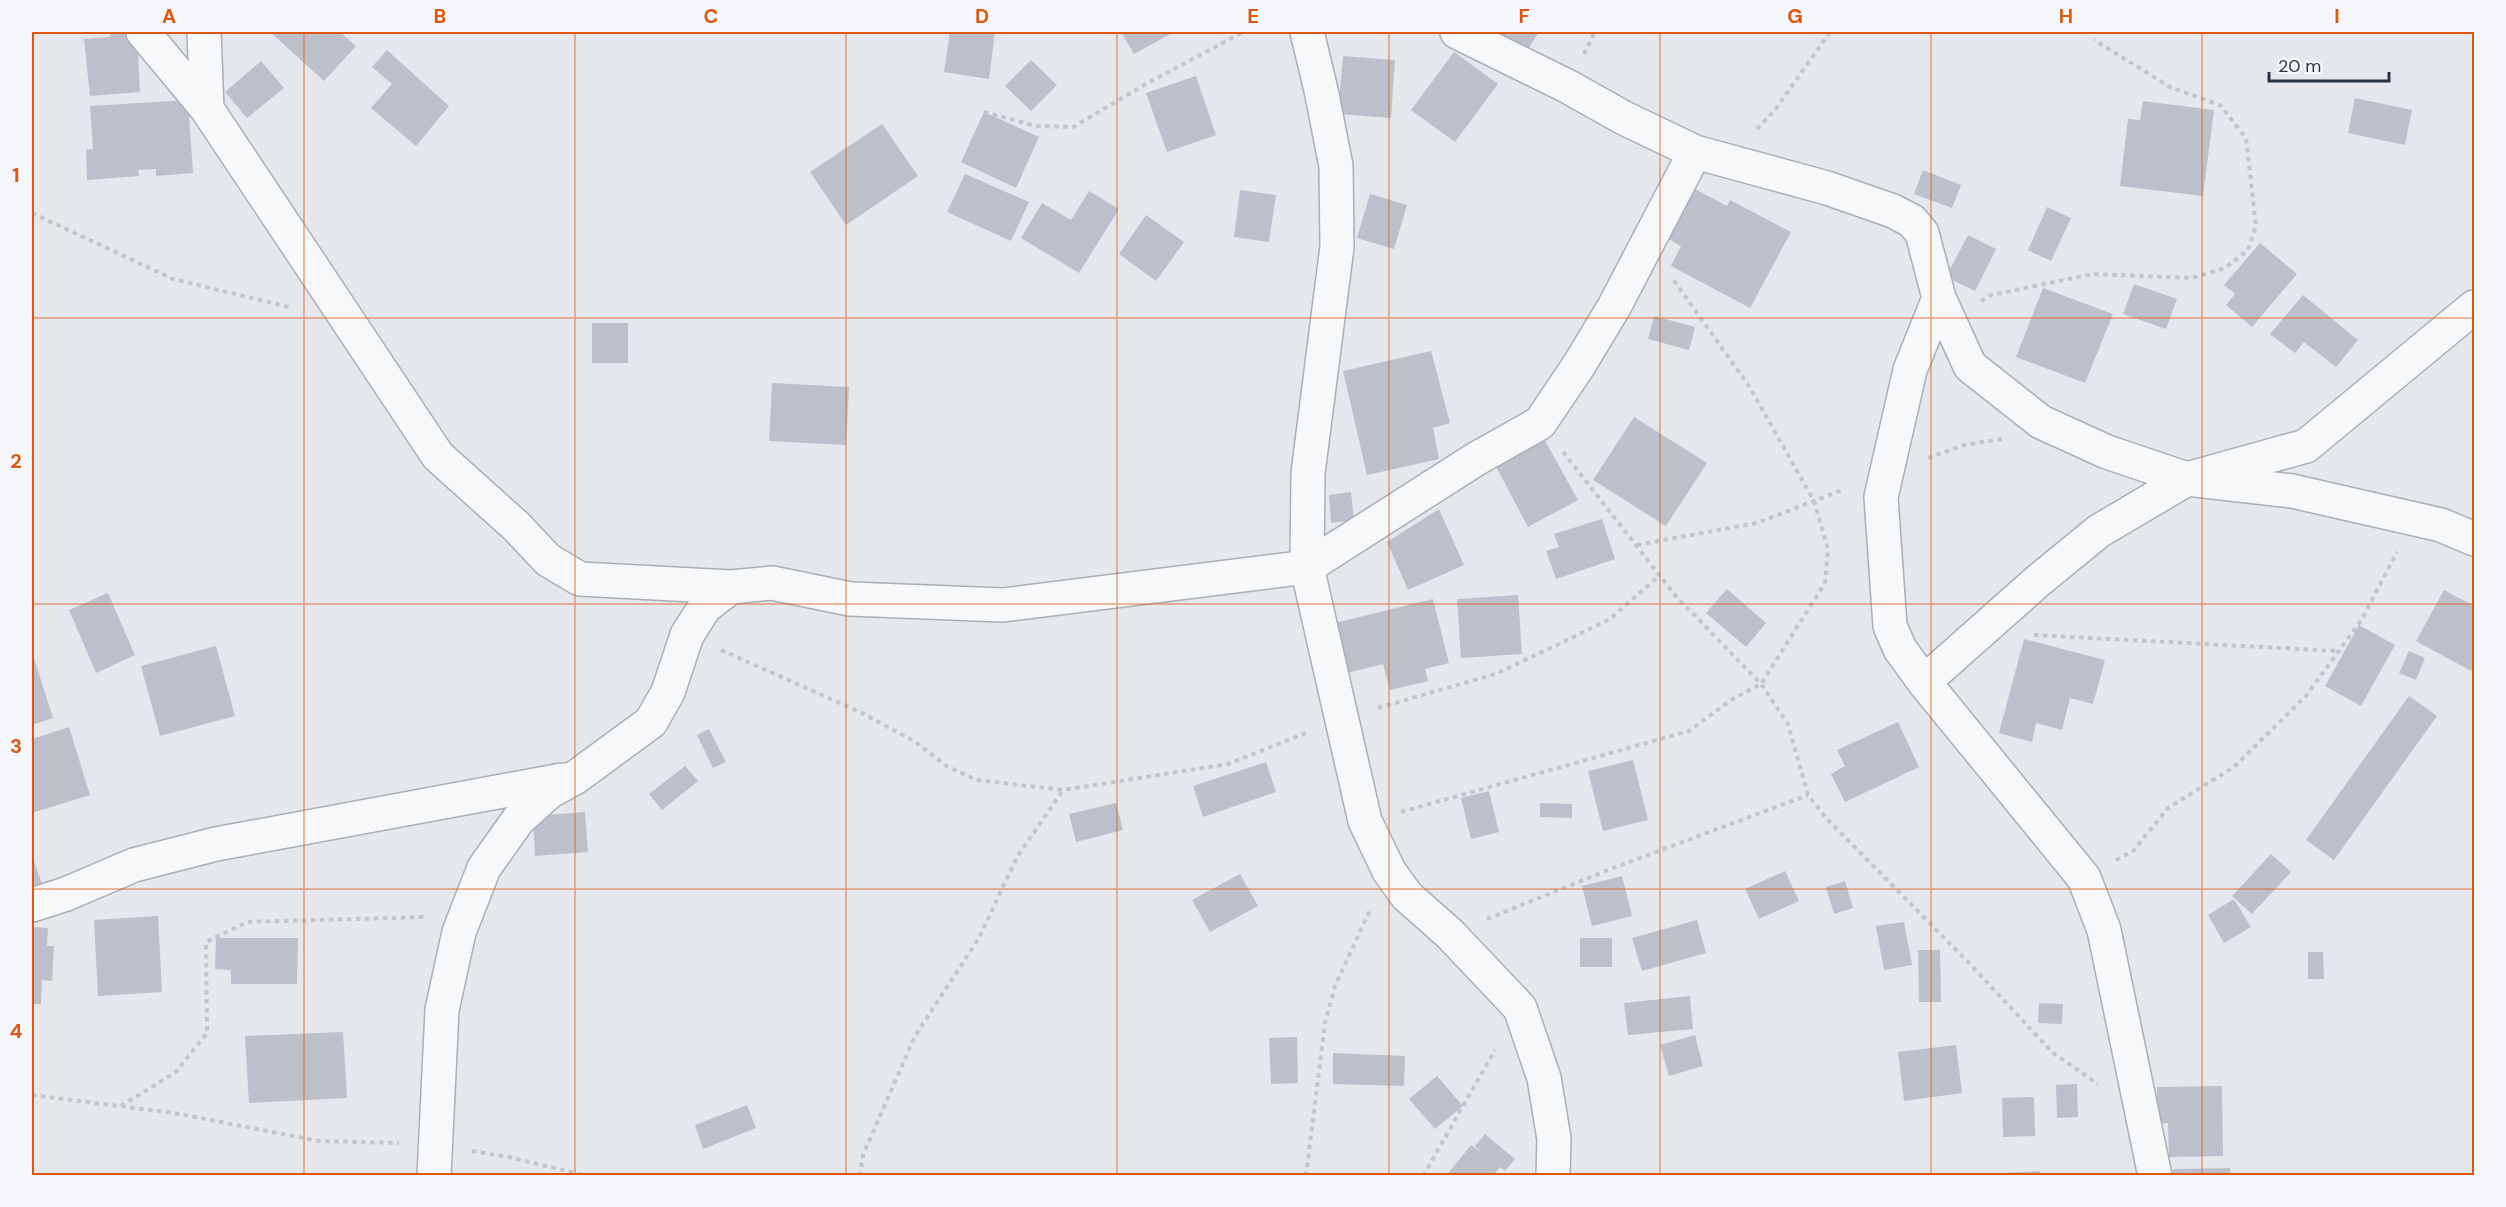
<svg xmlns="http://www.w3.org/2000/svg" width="2506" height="1207" font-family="'DM Sans',sans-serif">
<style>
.building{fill:#bbc0ca}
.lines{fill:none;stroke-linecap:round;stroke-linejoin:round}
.minor-casing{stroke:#a9aeb7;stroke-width:36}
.path{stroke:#c2c5cb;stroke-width:4;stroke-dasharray:4.5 4.5;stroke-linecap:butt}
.minor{stroke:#f7f8fa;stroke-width:33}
.grid{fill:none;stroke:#df570f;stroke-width:1.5;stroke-opacity:0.55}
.neatline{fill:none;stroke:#df570f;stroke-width:2}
.grid-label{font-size:20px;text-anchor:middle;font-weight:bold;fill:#df570f}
</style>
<rect width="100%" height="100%" fill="#e4e7ec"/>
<!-- building -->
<path class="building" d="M 110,32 L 137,32 L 140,92 L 90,96 L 84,39 L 110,37 Z
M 270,32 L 340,32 L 356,46 L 324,81 Z
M 950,32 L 995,32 L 989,79 L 944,72 Z
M 1121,32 L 1174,32 L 1134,54 Z
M 1494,32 L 1539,32 L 1526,52 Z
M 387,50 L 449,106 L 416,146 L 371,108 L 392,84 L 372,67 Z
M 1454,52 L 1498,84 L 1455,142 L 1411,110 Z
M 1343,56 L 1395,60 L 1391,118 L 1338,114 Z
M 1031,60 L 1057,85 L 1031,111 L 1005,86 Z
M 261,61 L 284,88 L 247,118 L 225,92 Z
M 1196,76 L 1216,135 L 1167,152 L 1146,93 Z
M 2355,98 L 2412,110 L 2405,145 L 2348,133 Z
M 188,100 L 193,173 L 156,176 L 156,169 L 138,170 L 139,176 L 87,180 L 86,150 L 93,149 L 90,106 Z
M 2143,101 L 2214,110 L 2203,196 L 2120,186 L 2128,119 L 2140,120 Z
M 984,112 L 1039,137 L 1016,188 L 961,162 Z
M 882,124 L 918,176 L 846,225 L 810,172 Z
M 1923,170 L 1961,185 L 1952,208 L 1914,194 Z
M 965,174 L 1029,202 L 1011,241 L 947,212 Z
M 1695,189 L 1727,206 L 1730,200 L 1791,232 L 1750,308 L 1671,266 L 1681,246 L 1668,239 Z
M 1240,190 L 1276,195 L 1269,242 L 1234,237 Z
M 1089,191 L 1119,209 L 1079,273 L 1021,238 L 1042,203 L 1071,220 Z
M 1370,194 L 1407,205 L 1394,249 L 1357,238 Z
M 2047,207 L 2071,218 L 2051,261 L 2028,250 Z
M 1146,215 L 1184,242 L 1156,281 L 1119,254 Z
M 1968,235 L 1996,249 L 1975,291 L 1946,277 Z
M 2260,243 L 2297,274 L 2252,327 L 2226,305 L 2235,294 L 2224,285 Z
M 2134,284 L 2177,299 L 2166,329 L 2123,314 Z
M 2043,288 L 2113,314 L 2085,383 L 2016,357 Z
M 2303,295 L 2358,340 L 2336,367 L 2304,342 L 2295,353 L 2270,334 Z
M 1654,316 L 1695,327 L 1689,350 L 1648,339 Z
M 592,323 L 628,323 L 628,363 L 592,363 Z
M 1431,351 L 1450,423 L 1433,428 L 1439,459 L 1367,475 L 1343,371 Z
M 772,383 L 849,387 L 846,445 L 769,441 Z
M 1634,417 L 1707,463 L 1666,526 L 1593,480 Z
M 1543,437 L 1578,500 L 1528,527 L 1494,463 Z
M 1351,492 L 1354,520 L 1331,523 L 1329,495 Z
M 1439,509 L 1464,565 L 1408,590 L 1387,542 Z
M 1602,519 L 1615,559 L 1556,579 L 1546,551 L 1559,547 L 1554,534 Z
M 1727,589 L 1766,623 L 1746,647 L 1706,613 Z
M 2444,590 L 2474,606 L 2474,664 L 2471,671 L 2416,641 Z
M 108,593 L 135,655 L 96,673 L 69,610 Z
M 1518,595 L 1522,654 L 1461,658 L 1457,599 Z
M 1433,599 L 1449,663 L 1425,669 L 1428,681 L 1390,690 L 1383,664 L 1347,673 L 1335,623 Z
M 2359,625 L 2395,645 L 2361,706 L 2325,686 Z
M 2024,639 L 2105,660 L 2093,704 L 2070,698 L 2062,730 L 2036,723 L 2032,742 L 1999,733 Z
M 216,646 L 235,716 L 160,736 L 141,666 Z
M 2409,651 L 2425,658 L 2416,680 L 2399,673 Z
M 32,652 L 53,718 L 32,725 Z
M 2409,696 L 2437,716 L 2334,860 L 2306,840 Z
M 1898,722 L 1919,767 L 1845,802 L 1831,774 L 1845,766 L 1837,750 Z
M 69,727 L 90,795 L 32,813 L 32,739 Z
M 709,729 L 726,762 L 713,768 L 697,735 Z
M 1633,760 L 1648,820 L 1603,831 L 1588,771 Z
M 1266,762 L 1276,792 L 1203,817 L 1193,786 Z
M 685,766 L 698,781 L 662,810 L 649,794 Z
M 1489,791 L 1499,832 L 1471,839 L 1461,798 Z
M 1116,803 L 1123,830 L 1076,842 L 1069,814 Z
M 1540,803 L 1572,804 L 1572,818 L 1540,817 Z
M 585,812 L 588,852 L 535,856 L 533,816 Z
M 2271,854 L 2291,872 L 2252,914 L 2232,896 Z
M 32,855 L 44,890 L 32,894 Z
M 1785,871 L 1799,901 L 1759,919 L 1745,889 Z
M 1240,874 L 1258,906 L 1210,932 L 1192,900 Z
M 1622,876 L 1632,916 L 1592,926 L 1582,886 Z
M 1845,881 L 1853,908 L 1834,914 L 1826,887 Z
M 2234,899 L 2251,927 L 2224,943 L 2208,915 Z
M 158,916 L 162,992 L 98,996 L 94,920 Z
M 1697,920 L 1706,953 L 1642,971 L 1632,938 Z
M 1904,922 L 1912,965 L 1884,970 L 1876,926 Z
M 32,927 L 48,928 L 47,946 L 54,946 L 52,981 L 42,980 L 41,1004 L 32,1004 Z
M 216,938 L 298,938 L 297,984 L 231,984 L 231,970 L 215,969 Z
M 1580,938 L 1612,938 L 1612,967 L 1580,967 Z
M 1918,950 L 1940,950 L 1941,1002 L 1919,1002 Z
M 2308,952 L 2323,952 L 2324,979 L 2308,979 Z
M 1690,996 L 1693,1029 L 1628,1035 L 1624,1003 Z
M 2039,1003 L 2063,1004 L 2062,1024 L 2038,1023 Z
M 343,1032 L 347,1098 L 249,1103 L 245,1036 Z
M 1695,1035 L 1703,1066 L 1669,1076 L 1660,1045 Z
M 1297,1037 L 1298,1083 L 1271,1084 L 1269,1038 Z
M 1956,1045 L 1962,1093 L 1904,1101 L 1898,1052 Z
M 1333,1053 L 1405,1056 L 1404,1086 L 1333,1084 Z
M 1437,1076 L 1463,1106 L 1435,1129 L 1409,1099 Z
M 2077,1084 L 2078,1117 L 2057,1118 L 2056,1085 Z
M 2222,1086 L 2223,1156 L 2169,1157 L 2168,1123 L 2157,1123 L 2157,1087 Z
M 2034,1097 L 2035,1136 L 2003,1137 L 2002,1098 Z
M 747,1105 L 756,1128 L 703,1149 L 695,1125 Z
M 1485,1134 L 1515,1159 L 1505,1171 L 1500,1167 L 1493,1176 L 1446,1176 L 1471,1145 L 1482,1153 L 1475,1146 Z
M 2230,1168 L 2231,1176 L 2173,1176 L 2173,1169 Z
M 2040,1171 L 2040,1176 L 1987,1176 L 1987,1174 Z"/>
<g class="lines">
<defs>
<path id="minor" d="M 143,32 L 207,109 L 438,456 L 516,526 L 548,560 L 580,579 L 731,587
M 204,32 L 207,109
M 1307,32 L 1321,90 L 1336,166 L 1337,247 L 1308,473 L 1307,567 L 1365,821 L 1389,871 L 1407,896 L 1450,934 L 1520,1008 L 1544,1078 L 1554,1139 L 1553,1176
M 1457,32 L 1567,86 L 1624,118 L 1695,152 L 1827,188 L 1893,211 L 1912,221 L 1922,233 L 1939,298 L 1970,366 L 2041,422 L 2107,452 L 2187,479 L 2292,491 L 2441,525 L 2474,539
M 1939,298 L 1910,370 L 1881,497 L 1890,626 L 1900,649 L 1924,682 L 2084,878 L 2104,930 L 2155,1176
M 1924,682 L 2039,580 L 2099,531 L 2187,479 L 2306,446 L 2474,307
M 32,905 L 66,894 L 134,865 L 216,844 L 562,780
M 434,1176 L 442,1010 L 459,932 L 484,868 L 518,820 L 549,792 L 576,777 L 651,722 L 668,692 L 687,635 L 705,607 L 731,587 L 772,583 L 850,599 L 1003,605 L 1307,567 L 1476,459 L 1540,423 L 1579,365 L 1614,307 L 1695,152"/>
</defs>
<!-- minor casing -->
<use href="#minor" class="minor-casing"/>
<!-- path -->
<path class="path" d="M 1584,54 L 1595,32
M 984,112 L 1036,126 L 1073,127 L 1146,84 L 1243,32
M 1757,129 L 1775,110 L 1830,32
M 32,213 L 173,279 L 293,308
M 1981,301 L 1991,295 L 2093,274 L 2192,278 L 2225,268 L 2248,250 L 2256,226 L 2246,138 L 2220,105 L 2170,87 L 2094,40
M 1563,452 L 1675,595 L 1761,684 L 1788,724 L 1808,795 L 1826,818 L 1968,962 L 2053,1053 L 2098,1084
M 1928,458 L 1964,445 L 2002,439
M 1637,545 L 1757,523 L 1845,489
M 2034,635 L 2338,651
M 721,650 L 860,712 L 914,741 L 948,767 L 977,780 L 1063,790 L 1228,764 L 1306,733
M 1378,708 L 1495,674 L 1559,644 L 1610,619 L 1660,575
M 1401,812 L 1689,731 L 1731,700 L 1761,684 L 1825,583 L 1828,549 L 1814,501 L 1749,386 L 1672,278
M 2116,860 L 2133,851 L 2168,808 L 2234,767 L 2306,696 L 2362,619 L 2397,552
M 1487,919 L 1608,870 L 1808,795
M 32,1095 L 174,1113 L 319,1141 L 399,1143
M 121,1106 L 176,1072 L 207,1033 L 206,942 L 247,922 L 426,917
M 472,1151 L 509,1157 L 587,1176
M 860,1176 L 863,1155 L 915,1036 L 979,938 L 1017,857 L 1063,790
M 1306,1176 L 1325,1023 L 1335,986 L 1370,910
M 1423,1176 L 1495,1050"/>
<!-- minor -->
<use href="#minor" class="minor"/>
</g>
<!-- grid -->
<path class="grid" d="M 304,32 L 304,1176M 575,32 L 575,1176M 846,32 L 846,1176M 1117,32 L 1117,1176M 1389,32 L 1389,1176M 1660,32 L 1660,1176M 1931,32 L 1931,1176M 2202,32 L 2202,1176M 32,318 L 2474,318M 32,604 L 2474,604M 32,889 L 2474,889"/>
<!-- border -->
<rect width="2506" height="1207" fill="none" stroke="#f4f6f9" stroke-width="66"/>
<!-- scale -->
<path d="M2269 72v9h120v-9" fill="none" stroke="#2b3445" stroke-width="3"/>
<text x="2278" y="72" font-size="18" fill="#2b3445" stroke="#f4f6f9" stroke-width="4.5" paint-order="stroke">20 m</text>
<rect x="33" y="33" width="2440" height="1141" class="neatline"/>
<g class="grid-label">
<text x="169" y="23">A</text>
<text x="440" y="23">B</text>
<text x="711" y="23">C</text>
<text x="982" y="23">D</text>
<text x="1253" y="23">E</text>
<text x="1524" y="23">F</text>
<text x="1795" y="23">G</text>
<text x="2066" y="23">H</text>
<text x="2337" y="23">I</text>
<text x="16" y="182">1</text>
<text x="16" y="468">2</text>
<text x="16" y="753">3</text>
<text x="16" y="1038">4</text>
</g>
</svg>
